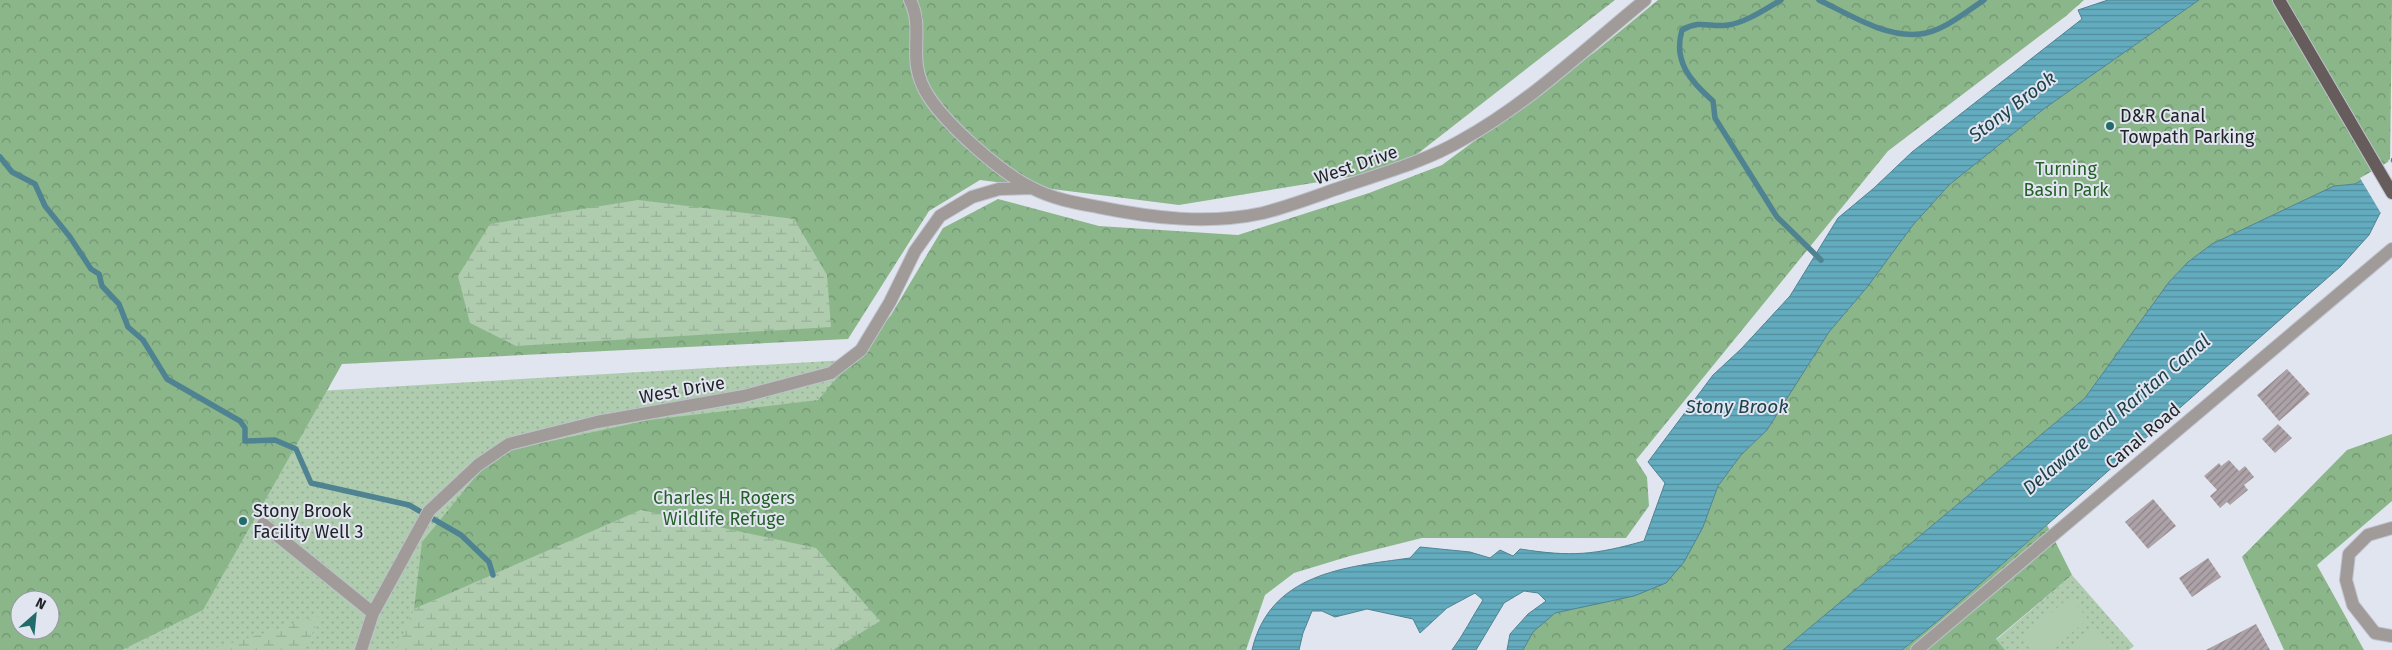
<svg xmlns="http://www.w3.org/2000/svg" width="2392" height="650" font-family="'Fira Sans',sans-serif">
<style>
.grass{fill:url(#grass-dots)}
.forest{fill:url(#forest-crowns);fill-rule:evenodd}
.wetland{fill:url(#wetland-marsh)}
.pitch{fill:#afccaf}
.water{fill:url(#water-rules);stroke:#4f8391}
.pier{fill:#e1e5f0}
.lines{fill:none;stroke-linecap:round;stroke-linejoin:round}
.stream{stroke:#4f8391;stroke-width:5.5}
.building{fill:url(#building-hatch)}
.minor-casing{stroke:#bec2cc;stroke-width:14}
.major-casing{stroke:#bec2cc;stroke-width:14}
.minor{stroke:#a09a99;stroke-width:12}
.major{stroke:#665c5b;stroke-width:12}
.poi-dot{fill:#216c69;stroke:#e1e5f0;stroke-width:2}
.labels{text-anchor:middle;stroke-width:4;stroke-linejoin:round;paint-order:stroke}
.poi-label{font-size:18px;fill:#212327;stroke:#e1e5f0;text-anchor:start}
.street-label{font-size:18px;fill:#212327;stroke:#e1e5f0}
.park-label{font-size:18px;fill:#246027;stroke:#e1e5f0}
.water-label{font-size:19px;font-style:italic;fill:#1e414a;stroke:#e1e5f0}
</style>
<defs>
<pattern id="grass-dots" width="8" height="8" patternUnits="userSpaceOnUse" patternTransform="scale(1.25)"><rect width="8" height="8" fill="#afccaf"/><path d="M2 2h.1M6 6h.1" fill="none" stroke="#96af97" stroke-width="1.8" stroke-linecap="round"/></pattern>
<pattern id="forest-crowns" width="20" height="18" patternUnits="userSpaceOnUse" patternTransform="scale(1.25)"><rect width="20" height="18" fill="#8bb68a"/><path d="M2 6a3 3 0 1 1 6 0M12 15a3 3 0 1 1 6 0" fill="none" stroke="#719471"/></pattern>
<pattern id="wetland-marsh" width="20" height="14" patternUnits="userSpaceOnUse" patternTransform="scale(1.25)"><rect width="20" height="14" fill="#afccaf"/><path d="M1 5h8M5 5V1M11 12h8M15 12V8" fill="none" stroke="#96af97"/></pattern>
<pattern id="water-rules" width="6" height="5" patternUnits="userSpaceOnUse" patternTransform="scale(1.25)"><rect width="6" height="5" fill="#63acbf"/><path d="M0 2.5h6" fill="none" stroke="#518c9b"/></pattern>
<pattern id="building-hatch" width="6" height="6" patternUnits="userSpaceOnUse" patternTransform="scale(1.25)"><rect width="6" height="6" fill="#ada2a7"/><path d="M-1 1l2-2M0 6l6-6M5 7l2-2" fill="none" stroke="#8c8488"/></pattern>
</defs>
<rect width="100%" height="100%" fill="#e1e5f0"/>
<!-- grass -->
<path class="grass" d="M 0,0 L 20,630 L 50,630 L 50,600 L 182,399 L 863,359 L 882,650 L 0,650 Z
M 2072,575 L 2134,646 L 2129,650 L 2005,650 L 1996,640 Z"/>
<!-- forest -->
<path class="forest" d="M 0,0 L 1615,0 L 1398,169 L 1179,205 L 980,180 L 929,211 L 848,339 L 342,364 L 203,610 L 122,650 L 0,650 ZM 20,600 L 50,600 L 50,630 L 20,630 Z
M 1658,0 L 2084,0 L 2066,16 L 1888,151 L 1636,460 L 1647,477 L 1649,506 L 1626,538 L 1422,538 L 1350,556 L 1294,573 L 1265,595 L 1246,650 L 833,650 L 880,620 L 641,510 L 414,609 L 422,542 L 495,453 L 649,420 L 818,400 L 891,315 L 943,228 L 998,199 L 1099,226 L 1238,235 L 1369,193 L 1442,165 L 1596,51 Z
M 2199,0 L 2392,0 L 2390,164 L 2355,184 L 2334,186 L 2212,244 L 2188,262 L 2169,282 L 2085,398 L 1783,650 L 1523,650 L 1533,632 L 1555,613 L 1591,604 L 1703,527 L 1718,486 L 1741,455 L 1767,430 L 1829,332 L 1868,286 L 1913,225 L 1949,185 L 2045,108 Z
M 2392,434 L 2392,501 L 2317,565 L 2364,650 L 2284,650 L 2242,557 L 2347,450 Z
M 2047,525 L 2072,575 L 1996,639 L 2005,650 L 1902,650 L 1940,619 Z"/>
<!-- wetland -->
<path class="wetland" d="M 638,200 L 794,219 L 827,275 L 831,327 L 516,346 L 470,323 L 458,276 L 490,224 Z
M 641,510 L 816,548 L 880,621 L 833,650 L 396,650 L 414,609 Z
M 320,616 L 305,650 L 209,650 Z"/>
<!-- pitch -->
<path class="pitch" d="M 2070,597 L 2088,619 L 2052,650 L 2031,650 L 2021,638 Z
M 2094,629 L 2113,650 L 2070,650 Z"/>
<!-- water -->
<path class="water" d="M 2108,0 L 2199,0 L 2045,108 L 1949,185 L 1913,225 L 1868,286 L 1829,332 L 1767,430 L 1741,455 L 1718,486 L 1703,527 L 1684,562 L 1666,583 L 1634,596 L 1555,613 L 1533,632 L 1523,650 L 1507,650 L 1510,634 L 1528,614 L 1546,601 L 1538,593 L 1524,591 L 1504,603 L 1476,650 L 1452,650 C 1464,634 1472,617 1483,600 L 1475,593 L 1447,608 L 1420,633 L 1413,619 L 1367,609 L 1335,617 L 1322,611 L 1312,611 L 1303,633 L 1299,650 L 1252,650 C 1270,573 1345,567 1410,558 L 1420,547 L 1470,552 L 1490,558 L 1500,550 L 1513,556 L 1520,549 C 1571,557 1595,555 1644,541 L 1665,483 L 1648,462 L 1713,375 L 1741,349 L 1790,296 L 1838,218 L 1874,188 L 1912,152 L 2082,19 L 2078,10 Z
M 2392,158 L 2392,206 L 2380,213 L 2369,235 L 2341,266 L 1940,619 L 1902,650 L 1783,650 L 2085,398 L 2169,282 L 2188,262 L 2212,244 L 2334,186 L 2355,184 L 2390,164 Z"/>
<!-- pier -->
<path class="pier" d="M 2389,159 L 2392,163 L 2392,209 L 2382,215 L 2360,178 L 2388,162 Z"/>
<g class="lines">
<!-- stream -->
<path class="stream" d="M 1781,0 C 1765,9 1747,22 1728,25 C 1710,28 1701,19 1682,30 C 1673,61 1690,81 1713,101 L 1715,118 L 1777,217 L 1821,260
M 1819,0 C 1849,14 1885,38 1920,34 C 1942,32 1966,12 1984,0
M 0,157 L 12,172 L 35,184 L 45,206 L 70,237 L 91,269 L 99,274 L 102,286 L 119,304 L 128,327 L 143,340 L 167,379 L 240,421 L 245,428 L 245,441 L 275,440 L 296,449 L 311,483 L 409,505 L 461,535 L 489,562 L 493,575"/>
</g>
<!-- building -->
<path class="building" d="M 2287,369 L 2310,394 L 2279,421 L 2257,395 Z
M 2278,424 L 2292,438 L 2275,453 L 2262,439 Z
M 2229,460 L 2239,471 L 2245,466 L 2254,477 L 2244,485 L 2248,490 L 2230,505 L 2227,502 L 2220,508 L 2210,496 L 2217,490 L 2204,476 L 2219,463 L 2221,466 Z
M 2153,499 L 2176,526 L 2148,549 L 2125,522 Z
M 2208,558 L 2221,577 L 2192,597 L 2179,578 Z
M 2256,624 L 2270,650 L 2206,650 Z"/>
<g class="lines">
<defs>
<path id="minor" d="M 910,0 C 926,31 904,60 929,97 C 948,126 1001,173 1032,188 C 1053,199 1076,203 1098,207 C 1152,218 1208,225 1263,213 C 1290,206 1316,196 1342,187 C 1383,173 1424,162 1462,140 C 1528,104 1586,48 1645,0
M 263,524 L 373,613
M 2392,528 L 2368,535 L 2349,554 L 2346,580 L 2353,605 L 2375,633 L 2392,636
M 361,650 L 373,613 L 429,511 L 478,465 L 509,444 L 597,422 L 744,396 L 831,373 L 861,350 L 890,302 L 915,251 L 940,216 L 972,197 L 999,189 L 1031,188
M 1917,650 L 2392,249"/>
<path id="major" d="M 2279,0 L 2392,193"/>
</defs>
<!-- minor casing -->
<use href="#minor" class="minor-casing"/>
<!-- major casing -->
<use href="#major" class="major-casing"/>
<!-- minor -->
<use href="#minor" class="minor"/>
<!-- major -->
<use href="#major" class="major"/>
</g>
<!-- markers -->
<g class="poi-dot">
<circle cx="2110" cy="126" r="5"/>
<circle cx="243" cy="521" r="5"/>
</g>
<g class="labels">
<!-- poi labels -->
<g class="poi-label">
<text x="2120" y="122">D&amp;R Canal<tspan x="2120" dy="21">Towpath Parking</tspan></text>
<text x="253" y="517">Stony Brook<tspan x="253" dy="21">Facility Well 3</tspan></text>
</g>
<!-- street labels -->
<g class="street-label">
<text transform="translate(1356 165) rotate(-19)" y="6">West Drive</text>
<text transform="translate(682 390) rotate(-10)" y="6">West Drive</text>
<text transform="translate(2143 436) rotate(-40)" y="6">Canal Road</text>
</g>
<!-- park labels -->
<g class="park-label">
<text x="2066" y="175">Turning<tspan x="2066" dy="21">Basin Park</tspan></text>
<text x="724" y="504">Charles H. Rogers<tspan x="724" dy="21">Wildlife Refuge</tspan></text>
</g>
<!-- water labels -->
<g class="water-label">
<text transform="translate(2012 106) rotate(-37)" y="7">Stony Brook</text>
<text x="1737" y="413">Stony Brook</text>
<text transform="translate(2116 414) rotate(-40)" y="7">Delaware and Raritan Canal</text>
</g>
</g>
<!-- north arrow -->
<g transform="translate(35 615) rotate(27)"><circle r="24" fill="#e1e5f0" stroke="#9497a0"/>
<path d="M0-4L9 19L0 12L-9 19Z" fill="#216c69"/>
<text y="-8" font-size="14" font-weight="bold" text-anchor="middle" fill="#212327">N</text>
</g>
</svg>
